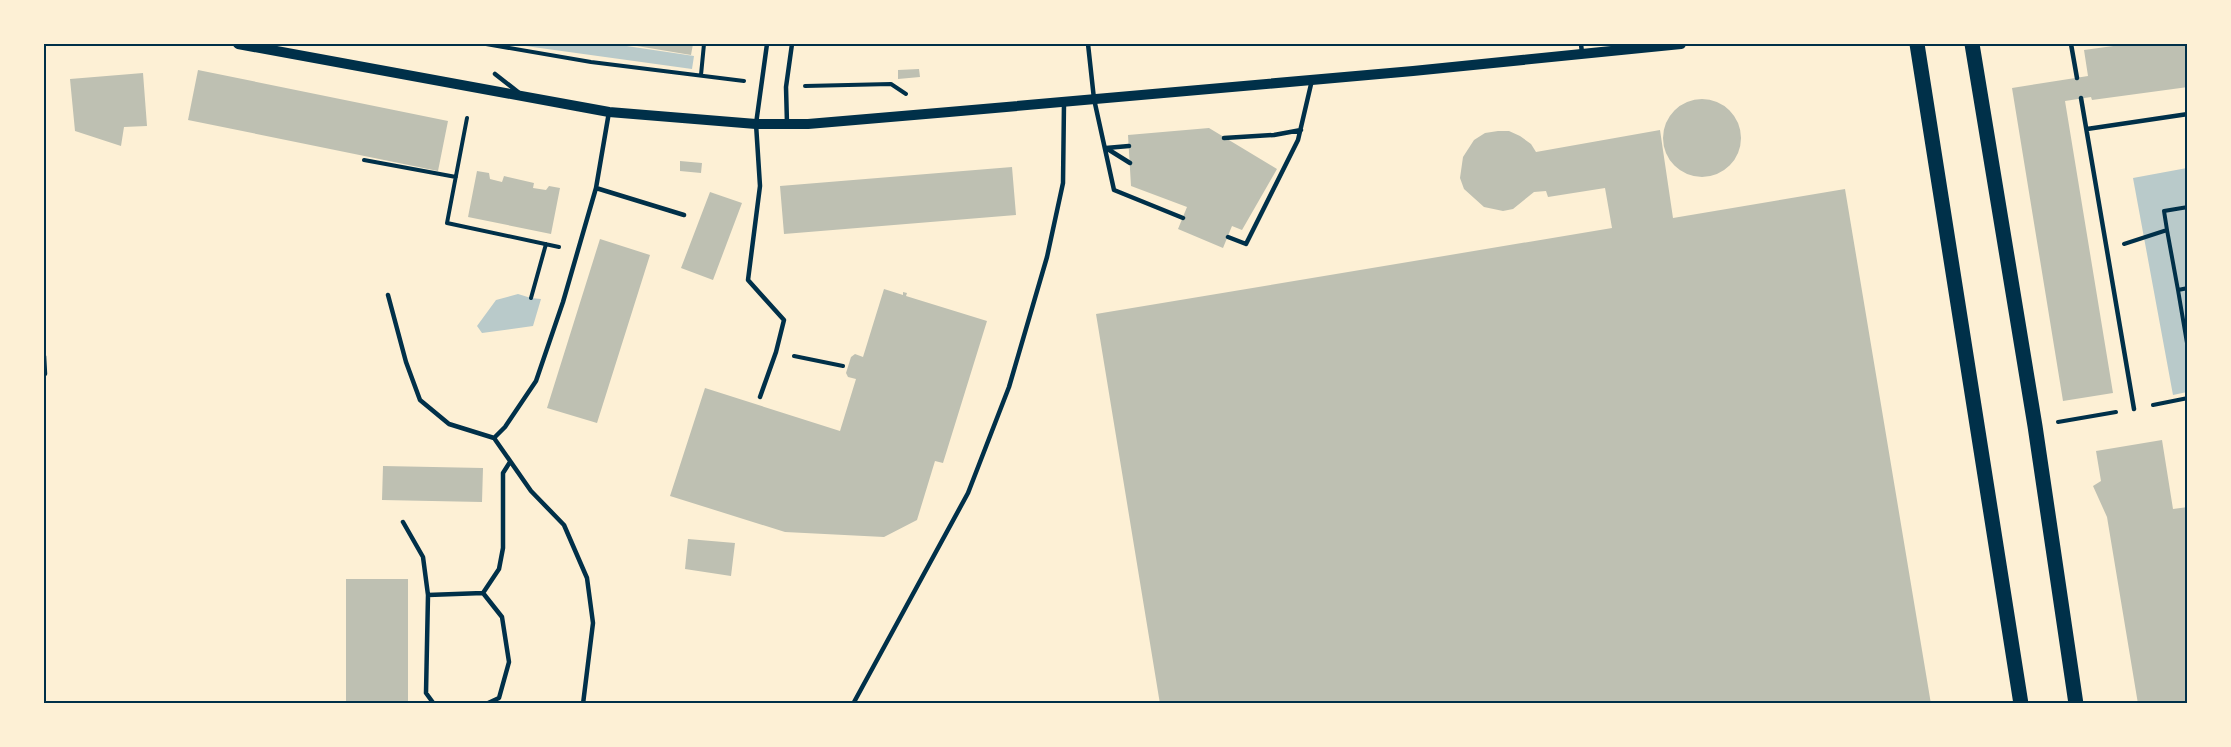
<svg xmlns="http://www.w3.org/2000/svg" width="2231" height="747" font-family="Commissioner,sans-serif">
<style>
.green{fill:#b9caca}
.building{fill:#bec0b2}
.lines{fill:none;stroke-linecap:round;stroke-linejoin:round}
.path{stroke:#003049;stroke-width:4}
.service{stroke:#003049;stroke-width:4.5}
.tertiary{stroke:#003049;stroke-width:10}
.primary{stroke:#003049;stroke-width:15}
.neatline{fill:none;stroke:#003049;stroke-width:2}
</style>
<rect width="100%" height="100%" fill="#fdf0d5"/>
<!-- green -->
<path class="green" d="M 511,44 L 613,44 L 694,56 L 692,69 Z
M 2187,168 L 2187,392 L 2173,395 L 2133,178 Z
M 518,294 L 531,298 L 541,299 L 533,326 L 482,333 L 477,326 L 496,300 Z"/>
<!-- building -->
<path class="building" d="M 625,44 L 693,44 L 691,55 Z
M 2128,44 L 2188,44 L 2188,87 L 2092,100 L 2091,97 L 2065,101 L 2113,393 L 2063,401 L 2012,88 L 2088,76 L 2084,50 Z
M 919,69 L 920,77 L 898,79 L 898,70 Z
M 198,70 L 448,121 L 438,171 L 188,120 Z
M 143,73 L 147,126 L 124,127 L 121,146 L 75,131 L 70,79 Z
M1663 138a39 39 0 1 1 78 0a39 39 0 1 1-78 0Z
M 1209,128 L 1277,169 L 1242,230 L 1232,226 L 1223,248 L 1178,229 L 1187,207 L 1131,186 L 1128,135 Z
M 1660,130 L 1673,218 L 1845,189 L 1931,704 L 1160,704 L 1096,314 L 1612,228 L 1605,188 L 1548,197 L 1546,191 L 1534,192 L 1513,209 L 1503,211 L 1484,207 L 1464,189 L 1460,178 L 1463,157 L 1474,140 L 1485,133 L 1498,131 L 1509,131 L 1520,136 L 1531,144 L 1536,152 Z
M 680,161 L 702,163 L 701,173 L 680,171 Z
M 1012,167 L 1016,215 L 784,234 L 780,186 Z
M 477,171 L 489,173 L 490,179 L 502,182 L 504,176 L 534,183 L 533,188 L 546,190 L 549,186 L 560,188 L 551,234 L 468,217 Z
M 710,192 L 742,203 L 713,280 L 681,268 Z
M 600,239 L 650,255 L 597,423 L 547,408 Z
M 884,289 L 903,295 L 903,292 L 907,293 L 906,296 L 987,321 L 943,463 L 935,461 L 917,520 L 884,537 L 785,532 L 670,496 L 705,388 L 840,431 L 856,379 L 848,377 L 846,373 L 851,357 L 855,354 L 863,357 Z
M 2162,440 L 2173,509 L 2188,507 L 2188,704 L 2138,704 L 2107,517 L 2093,486 L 2101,481 L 2096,451 Z
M 383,466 L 483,468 L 482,502 L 382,500 Z
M 688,539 L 735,543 L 731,576 L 685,569 Z
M 346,579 L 408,579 L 408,704 L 346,704 Z"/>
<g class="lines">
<!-- path -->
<path class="path" d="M 486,44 L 591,62 L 744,81
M 701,75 L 704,44
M 805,86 L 891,84 L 906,94
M 467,118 L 447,223 L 559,247
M 364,160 L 456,177
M 2167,230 L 2164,211 L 2188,207
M 2124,244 L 2167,230 L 2178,290
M 2188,288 L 2178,290 L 2188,349
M 531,298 L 546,244
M 794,356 L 843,366
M 2153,405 L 2188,398
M 2058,422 L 2116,412"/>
<!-- service -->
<path class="service" d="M 1088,44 L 1094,99 L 1114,190 L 1183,218
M 1581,44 L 1582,53
M 2071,44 L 2077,78
M 495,74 L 518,92
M 2081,98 L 2134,409
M 787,124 L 786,87 L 792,44
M 2087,129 L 2188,114
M 1224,138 L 1274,135 L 1301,130
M 1106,148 L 1130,163
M 1106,148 L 1129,146
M 596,188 L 684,215
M 1228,237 L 1246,244 L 1298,140 L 1312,80
M 388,295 L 406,362 L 420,400 L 449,424 L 494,438
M 44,356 L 45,374
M 760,397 L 776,352 L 784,320 L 748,280 L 760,186 L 756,124 L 767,44
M 403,522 L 423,557 L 428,595
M 483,593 L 502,617 L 509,662 L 499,698 L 486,704
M 434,704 L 426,693 L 428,595 L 483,593 L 499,569 L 503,548 L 503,473 L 510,462
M 583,704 L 593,623 L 587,578 L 564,525 L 531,491 L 494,438 L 505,427 L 536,381 L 563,302 L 596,188 L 609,112
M 853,704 L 968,493 L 1009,387 L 1047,257 L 1063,183 L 1064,103"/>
<!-- tertiary -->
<path class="tertiary" d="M 238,44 L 609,112 L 756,124 L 808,124 L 949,112 L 1413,71 L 1681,44"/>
<!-- primary -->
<path class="primary" d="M 1917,44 L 2021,704
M 1972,44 L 2035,426 L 2076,704"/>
</g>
<!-- border -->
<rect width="2231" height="747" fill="none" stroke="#fdf0d5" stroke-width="90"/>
<rect x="45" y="45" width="2141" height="657" class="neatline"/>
</svg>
